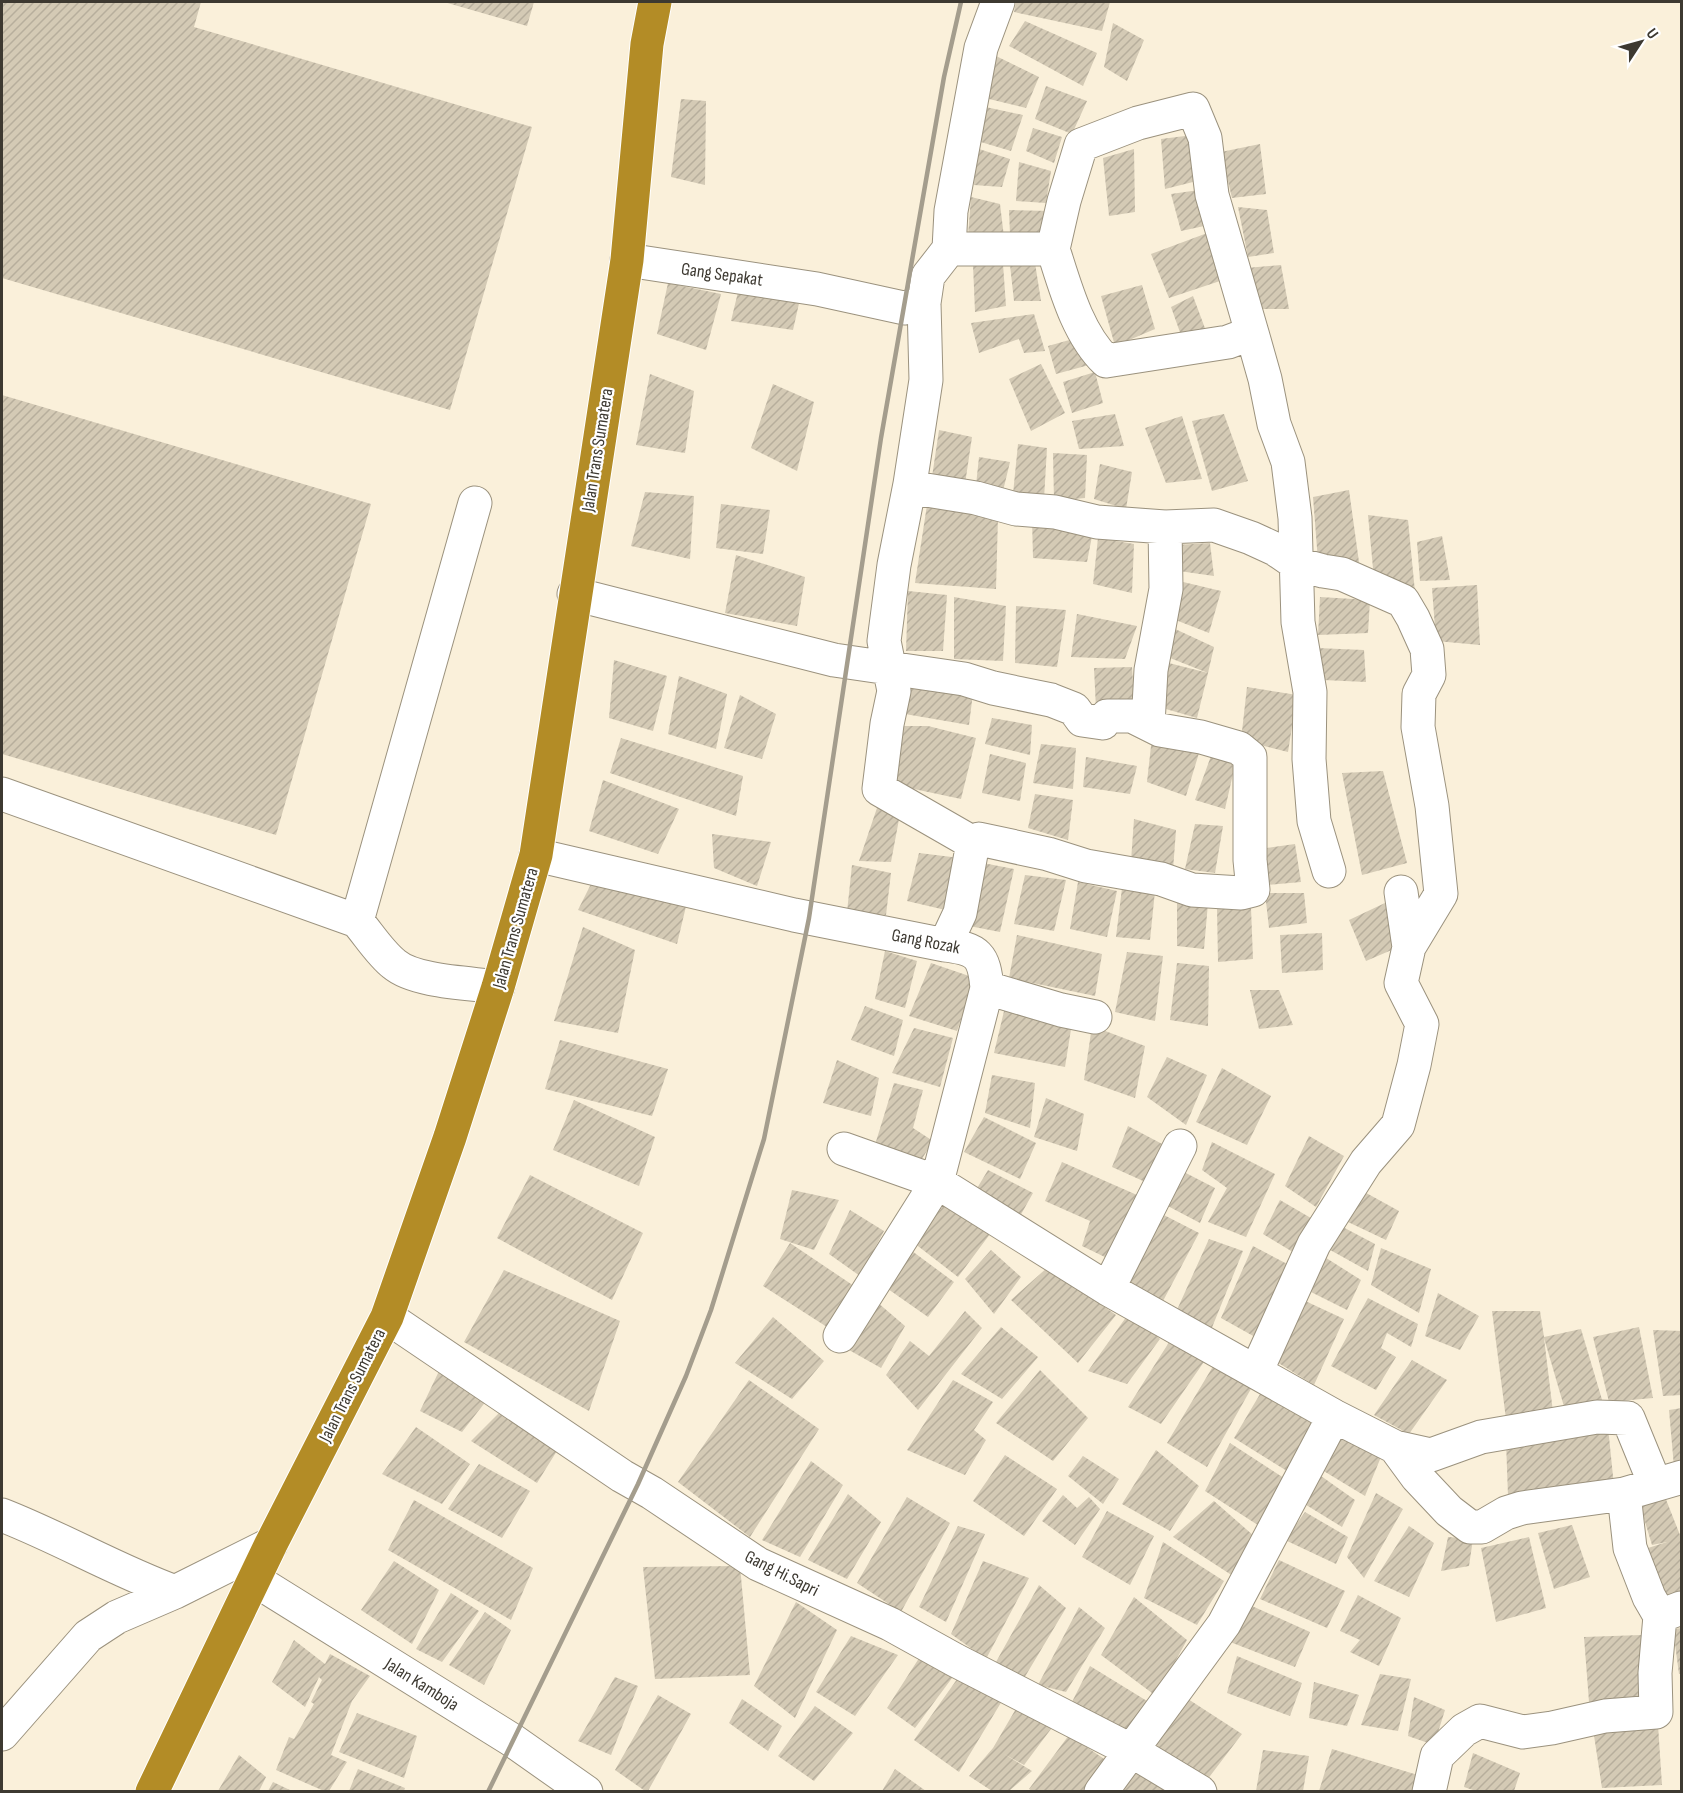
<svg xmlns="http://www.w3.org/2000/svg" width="1683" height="1793" font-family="'Sofia Sans Condensed',sans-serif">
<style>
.building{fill:url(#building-hatch)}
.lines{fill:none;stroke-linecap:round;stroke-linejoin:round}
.minor-casing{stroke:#9b927e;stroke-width:35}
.highway-casing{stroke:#fff;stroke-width:35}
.minor{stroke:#fff;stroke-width:33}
.highway{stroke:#b38c26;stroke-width:33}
.rail{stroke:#a49d8d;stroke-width:4.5}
.labels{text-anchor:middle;stroke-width:4.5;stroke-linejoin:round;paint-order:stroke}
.street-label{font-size:18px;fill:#3d3931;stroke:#fff}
</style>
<defs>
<pattern id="building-hatch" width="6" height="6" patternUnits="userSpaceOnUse" patternTransform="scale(1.5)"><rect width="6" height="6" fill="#d4cab5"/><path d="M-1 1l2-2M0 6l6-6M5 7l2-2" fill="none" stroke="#b7ae9c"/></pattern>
</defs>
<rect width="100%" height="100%" fill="#faf0da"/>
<!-- building -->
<path class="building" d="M 2,2 L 201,2 L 194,27 L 532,127 L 450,410 L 2,278 Z
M 444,2 L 534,2 L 527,26 Z
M 1016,2 L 1110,2 L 1102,31 L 1014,12 Z
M 1025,21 L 1097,53 L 1083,86 L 1009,46 Z
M 1113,23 L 1144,40 L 1127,81 L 1104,67 Z
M 996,56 L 1039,77 L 1026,108 L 985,98 Z
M 1046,86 L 1087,101 L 1072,134 L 1035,119 Z
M 681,99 L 706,101 L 705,185 L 671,177 Z
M 981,106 L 1023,115 L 1011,151 L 974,140 Z
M 1033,128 L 1062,137 L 1054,163 L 1026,151 Z
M 1193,135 L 1201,180 L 1165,189 L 1161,139 Z
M 1260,144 L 1266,194 L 1232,198 L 1221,152 Z
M 976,148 L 1010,159 L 1002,187 L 974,185 Z
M 1134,149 L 1135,212 L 1109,216 L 1103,158 Z
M 1019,162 L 1051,171 L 1046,203 L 1016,201 Z
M 1206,189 L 1209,225 L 1181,231 L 1171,194 Z
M 971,197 L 1000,204 L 1004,237 L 968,236 Z
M 1238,207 L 1267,210 L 1274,253 L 1248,257 Z
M 1009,210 L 1050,211 L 1048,236 L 1010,235 Z
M 1210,232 L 1226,279 L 1169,298 L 1151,254 Z
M 1035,263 L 1041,301 L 1014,301 L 1010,265 Z
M 1003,264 L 1006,306 L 975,312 L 973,265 Z
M 1281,265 L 1289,309 L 1262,309 L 1246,268 Z
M 668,283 L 721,294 L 706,350 L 657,334 Z
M 1142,285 L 1155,329 L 1115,346 L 1101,296 Z
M 738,292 L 800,299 L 793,330 L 731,321 Z
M 1193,296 L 1206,331 L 1182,338 L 1171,307 Z
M 1034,314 L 1045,351 L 1024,353 L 1019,339 L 979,353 L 971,323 Z
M 1073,339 L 1089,365 L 1056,374 L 1048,346 Z
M 1041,364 L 1065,413 L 1031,431 L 1009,379 Z
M 1095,372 L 1103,403 L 1072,413 L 1063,382 Z
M 650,374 L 694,391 L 685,453 L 636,445 Z
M 773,384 L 814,402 L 797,471 L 751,448 Z
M 2,395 L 371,504 L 276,835 L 2,754 Z
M 1115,414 L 1124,446 L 1079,449 L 1072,421 Z
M 1224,414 L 1248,481 L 1212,491 L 1192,421 Z
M 1182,416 L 1202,479 L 1166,483 L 1145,428 Z
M 939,430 L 972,437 L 965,484 L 932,477 Z
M 1018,444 L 1047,448 L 1044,499 L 1013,494 Z
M 1053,453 L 1087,455 L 1085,498 L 1054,501 Z
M 979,457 L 1010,462 L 1003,491 L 976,485 Z
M 1100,464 L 1132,472 L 1126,509 L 1094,499 Z
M 1349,490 L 1359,562 L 1318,561 L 1313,497 Z
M 645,492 L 694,496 L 690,559 L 631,546 Z
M 721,504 L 770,510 L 763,554 L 716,548 Z
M 927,505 L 998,517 L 996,589 L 915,583 Z
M 1368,515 L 1408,520 L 1415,592 L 1374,579 Z
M 1032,519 L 1093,531 L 1087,562 L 1033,558 Z
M 1442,536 L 1450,580 L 1420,581 L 1417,542 Z
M 1098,538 L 1134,544 L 1132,593 L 1093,584 Z
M 1210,543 L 1214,576 L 1179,571 L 1176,545 Z
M 736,555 L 805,577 L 797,626 L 725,613 Z
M 1179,581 L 1221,591 L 1209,633 L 1173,619 Z
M 1477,585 L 1480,645 L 1436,641 L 1432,588 Z
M 908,591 L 947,595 L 943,651 L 906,651 Z
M 954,597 L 1006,606 L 1003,661 L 954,659 Z
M 1320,597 L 1370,600 L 1368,633 L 1318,635 Z
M 1016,606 L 1066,610 L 1057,667 L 1015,663 Z
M 1077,614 L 1137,626 L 1125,659 L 1071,657 Z
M 1173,628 L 1214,647 L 1208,673 L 1197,718 L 1159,707 L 1165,662 L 1208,673 L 1165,656 Z
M 1317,648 L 1364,650 L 1366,682 L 1323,680 Z
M 614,660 L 667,676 L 653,731 L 609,718 Z
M 1132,667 L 1135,709 L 1096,709 L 1094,668 Z
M 679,676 L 727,694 L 716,749 L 668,734 Z
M 910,682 L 973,693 L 969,725 L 905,714 Z
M 1247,687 L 1297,695 L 1288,752 L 1241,740 Z
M 740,695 L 776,714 L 762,759 L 724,748 Z
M 992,718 L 1032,725 L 1030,755 L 985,744 Z
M 898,726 L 928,726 L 976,738 L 961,799 L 914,789 L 913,794 L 887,780 Z
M 1152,737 L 1199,753 L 1186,796 L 1147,782 Z
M 621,738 L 743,776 L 736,816 L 610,773 Z
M 1041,744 L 1076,748 L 1073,789 L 1033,783 Z
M 990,754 L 1026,763 L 1020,801 L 982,793 Z
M 1211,756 L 1235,765 L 1225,809 L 1195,800 Z
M 1086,757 L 1137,766 L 1130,794 L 1083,787 Z
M 1383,771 L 1407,863 L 1362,875 L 1342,773 Z
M 603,780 L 679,809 L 658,854 L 589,831 Z
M 1035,794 L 1073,800 L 1068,840 L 1028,828 Z
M 878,805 L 900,814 L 891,862 L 859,861 Z
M 1134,819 L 1176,830 L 1173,870 L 1131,861 Z
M 1195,824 L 1223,826 L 1215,873 L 1185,869 Z
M 712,834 L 771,842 L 757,886 L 714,868 Z
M 1295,844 L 1301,882 L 1266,885 L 1260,849 Z
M 919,853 L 960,858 L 954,912 L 907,901 Z
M 978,862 L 1014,869 L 1000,932 L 964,925 Z
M 852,865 L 891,873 L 886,915 L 847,912 Z
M 1025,875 L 1066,880 L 1054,931 L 1014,924 Z
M 592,882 L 688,898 L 677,944 L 578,910 Z
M 1078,882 L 1117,891 L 1107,937 L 1070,929 Z
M 1122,888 L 1155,891 L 1150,940 L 1116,937 Z
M 1265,893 L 1304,893 L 1307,923 L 1269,928 Z
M 1177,899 L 1208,903 L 1204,949 L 1177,946 Z
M 1385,903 L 1401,946 L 1366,961 L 1349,920 Z
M 1217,908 L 1251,908 L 1253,959 L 1218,962 Z
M 583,927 L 635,950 L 618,1033 L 554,1021 Z
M 1322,933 L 1323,970 L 1282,973 L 1280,935 Z
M 1017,935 L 1102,954 L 1095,996 L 1009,978 Z
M 885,951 L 917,961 L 905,1008 L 875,999 Z
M 1127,952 L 1163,956 L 1155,1021 L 1115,1012 Z
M 931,963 L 975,978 L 957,1031 L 909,1016 Z
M 1177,963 L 1209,966 L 1208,1026 L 1170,1020 Z
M 1250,990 L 1279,990 L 1293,1025 L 1259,1029 Z
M 865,1006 L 903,1020 L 894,1056 L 851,1040 Z
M 1005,1007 L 1072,1023 L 1065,1067 L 994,1053 Z
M 1092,1026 L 1145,1046 L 1135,1098 L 1084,1080 Z
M 914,1028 L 953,1038 L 940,1087 L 892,1073 Z
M 560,1040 L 668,1069 L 652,1116 L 545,1089 Z
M 1167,1057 L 1207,1075 L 1186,1125 L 1147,1097 Z
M 837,1060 L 879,1078 L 871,1116 L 823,1103 Z
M 1222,1068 L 1271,1096 L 1247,1145 L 1196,1122 Z
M 992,1075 L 1035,1083 L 1030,1128 L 985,1113 Z
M 894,1083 L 923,1090 L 913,1128 L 933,1141 L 920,1162 L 874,1148 Z
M 1046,1098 L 1084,1114 L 1077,1151 L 1034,1137 Z
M 574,1100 L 655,1137 L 639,1186 L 553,1150 Z
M 984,1117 L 1036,1143 L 1020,1179 L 964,1152 Z
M 1128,1126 L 1166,1146 L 1152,1185 L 1112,1167 Z
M 1309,1136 L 1344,1156 L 1316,1207 L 1285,1186 Z
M 1212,1142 L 1275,1174 L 1246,1237 L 1208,1222 L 1227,1188 L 1202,1170 Z
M 1062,1162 L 1137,1195 L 1109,1259 L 1082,1246 L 1090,1221 L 1045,1201 Z
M 988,1170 L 1033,1193 L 1019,1218 L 976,1190 Z
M 1182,1171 L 1215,1188 L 1200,1223 L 1164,1204 Z
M 530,1175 L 643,1233 L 612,1300 L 497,1238 Z
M 1359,1189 L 1399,1211 L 1386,1240 L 1348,1222 Z
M 792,1190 L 839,1200 L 814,1250 L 780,1239 Z
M 1280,1200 L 1316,1221 L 1296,1254 L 1263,1234 Z
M 947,1201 L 993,1230 L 958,1277 L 914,1243 Z
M 850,1210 L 884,1231 L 860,1276 L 829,1254 Z
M 1158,1212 L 1199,1233 L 1163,1301 L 1125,1283 Z
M 1339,1225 L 1375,1244 L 1368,1271 L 1323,1246 Z
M 1209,1239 L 1243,1251 L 1211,1330 L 1176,1312 Z
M 790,1243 L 854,1286 L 827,1327 L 763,1286 Z
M 1253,1246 L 1291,1266 L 1255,1337 L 1221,1318 Z
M 1381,1248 L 1431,1269 L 1419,1313 L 1371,1285 Z
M 991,1250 L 1021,1277 L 994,1314 L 965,1279 Z
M 912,1251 L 954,1282 L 928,1317 L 888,1289 Z
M 1323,1256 L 1361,1280 L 1347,1310 L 1307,1290 Z
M 1048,1267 L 1116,1315 L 1078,1363 L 1011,1300 Z
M 504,1270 L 620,1321 L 589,1411 L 464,1342 Z
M 1438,1293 L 1479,1316 L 1460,1350 L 1425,1336 Z
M 1368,1298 L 1418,1324 L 1411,1347 L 1387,1333 L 1381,1348 L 1396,1357 L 1376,1390 L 1331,1366 Z
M 1301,1299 L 1344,1319 L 1314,1385 L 1272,1359 Z
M 877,1302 L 905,1326 L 881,1368 L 849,1350 Z
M 965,1311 L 982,1328 L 918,1410 L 886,1375 L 910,1341 L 929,1356 Z
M 1492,1311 L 1540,1311 L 1544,1337 L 1581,1329 L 1603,1403 L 1565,1410 L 1544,1338 L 1553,1412 L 1506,1419 Z
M 1129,1313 L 1160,1339 L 1127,1384 L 1088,1371 Z
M 773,1317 L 824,1361 L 792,1399 L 735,1363 Z
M 1001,1327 L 1038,1357 L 1002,1399 L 961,1374 Z
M 1639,1327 L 1653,1398 L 1609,1402 L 1593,1337 Z
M 1653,1330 L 1682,1331 L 1682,1395 L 1663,1396 Z
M 1173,1336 L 1208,1356 L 1161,1424 L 1128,1407 Z
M 1412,1360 L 1447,1380 L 1409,1434 L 1374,1415 Z
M 1215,1363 L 1252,1387 L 1207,1467 L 1167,1443 Z
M 440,1369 L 490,1396 L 462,1432 L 420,1411 Z
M 1040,1370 L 1088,1418 L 1053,1461 L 996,1423 Z
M 749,1380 L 819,1429 L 750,1537 L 678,1482 Z
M 953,1380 L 993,1402 L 974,1430 L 986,1440 L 965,1475 L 907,1450 Z
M 1263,1389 L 1318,1422 L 1287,1471 L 1234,1438 Z
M 504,1408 L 560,1446 L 537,1483 L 471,1441 Z
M 1682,1408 L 1682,1466 L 1674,1467 L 1669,1410 Z
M 416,1427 L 470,1464 L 442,1504 L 382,1474 Z
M 1608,1427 L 1614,1486 L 1508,1496 L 1506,1441 Z
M 1344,1428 L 1383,1452 L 1365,1496 L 1322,1470 Z
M 1230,1443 L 1287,1480 L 1264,1529 L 1205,1491 Z
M 1156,1450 L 1199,1486 L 1170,1531 L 1122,1504 Z
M 1005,1455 L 1057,1489 L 1024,1536 L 973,1501 Z
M 1083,1456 L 1119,1479 L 1103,1504 L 1068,1476 Z
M 811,1461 L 843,1485 L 800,1557 L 762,1540 Z
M 479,1464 L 530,1491 L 502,1538 L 448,1509 Z
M 1321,1476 L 1355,1500 L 1342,1527 L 1303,1503 Z
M 1376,1493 L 1403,1509 L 1364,1578 L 1347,1557 Z
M 848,1494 L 881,1522 L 847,1579 L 808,1560 Z
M 1063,1495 L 1077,1508 L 1089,1497 L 1100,1509 L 1075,1545 L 1042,1521 Z
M 907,1497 L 950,1523 L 901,1612 L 857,1583 Z
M 1665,1497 L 1682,1540 L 1682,1598 L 1667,1604 L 1648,1548 L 1667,1542 L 1652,1545 L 1639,1502 Z
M 414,1500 L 533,1568 L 511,1620 L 388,1550 Z
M 1214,1501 L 1254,1536 L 1233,1576 L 1173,1537 Z
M 1107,1511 L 1154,1536 L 1130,1585 L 1082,1557 Z
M 1305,1512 L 1348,1537 L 1336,1564 L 1285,1540 Z
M 1572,1525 L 1590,1577 L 1554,1589 L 1538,1533 Z
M 958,1526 L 985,1534 L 946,1622 L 919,1607 Z
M 1409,1526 L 1434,1543 L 1409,1597 L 1374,1581 Z
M 1448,1537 L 1473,1539 L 1469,1566 L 1441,1571 Z
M 1529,1537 L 1546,1608 L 1496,1622 L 1481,1548 Z
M 1163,1542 L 1224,1581 L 1197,1625 L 1144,1598 Z
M 1279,1560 L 1345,1591 L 1327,1628 L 1260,1599 Z
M 394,1561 L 439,1590 L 412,1644 L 361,1610 Z
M 983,1561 L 1029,1578 L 986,1659 L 951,1634 Z
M 740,1566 L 750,1675 L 655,1679 L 643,1567 Z
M 1039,1585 L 1066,1608 L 1023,1680 L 996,1662 Z
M 451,1593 L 479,1611 L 442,1662 L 416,1649 Z
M 1358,1595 L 1401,1618 L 1379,1666 L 1350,1652 L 1360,1640 L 1340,1631 Z
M 1134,1597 L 1187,1640 L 1156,1696 L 1101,1655 Z
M 796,1602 L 837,1630 L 795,1718 L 754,1686 Z
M 1243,1602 L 1310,1632 L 1295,1667 L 1225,1640 Z
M 1079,1607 L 1105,1628 L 1066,1692 L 1038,1685 Z
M 485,1612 L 511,1630 L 484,1685 L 449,1665 Z
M 1682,1628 L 1682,1674 L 1679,1674 L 1673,1629 Z
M 1641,1635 L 1641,1699 L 1589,1702 L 1584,1637 Z
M 851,1636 L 898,1655 L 855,1716 L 816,1692 Z
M 294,1640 L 325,1664 L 330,1654 L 370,1676 L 352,1701 L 331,1755 L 347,1762 L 329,1791 L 324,1791 L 276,1770 L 289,1737 L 294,1739 L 314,1704 L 311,1702 L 322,1680 L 319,1677 L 305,1707 L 272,1682 Z
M 923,1652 L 958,1670 L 915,1728 L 887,1708 Z
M 1237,1656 L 1302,1683 L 1290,1716 L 1227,1693 Z
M 1090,1666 L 1147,1701 L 1132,1737 L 1069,1708 Z
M 1380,1674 L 1411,1679 L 1398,1731 L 1361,1725 Z
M 960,1675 L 1002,1701 L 959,1772 L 914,1740 Z
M 615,1677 L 638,1686 L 611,1755 L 578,1741 Z
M 1314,1682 L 1359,1695 L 1347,1726 L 1309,1718 Z
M 658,1695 L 691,1714 L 648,1791 L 645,1791 L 615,1770 Z
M 1414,1697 L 1445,1710 L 1434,1745 L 1408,1736 Z
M 742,1699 L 782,1726 L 768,1751 L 729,1723 Z
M 1188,1699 L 1242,1734 L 1207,1780 L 1154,1747 Z
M 815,1706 L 853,1733 L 814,1781 L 778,1756 Z
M 1017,1707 L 1054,1725 L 1024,1765 L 1004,1754 L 1032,1771 L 1009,1791 L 992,1791 L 969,1776 L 993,1748 Z
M 357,1713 L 417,1736 L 404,1778 L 339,1752 Z
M 1658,1725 L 1662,1785 L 1602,1788 L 1593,1729 Z
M 1069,1735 L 1113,1765 L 1091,1791 L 1032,1791 L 1029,1789 Z
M 1332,1749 L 1421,1776 L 1416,1791 L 1319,1791 Z
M 1263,1750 L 1309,1756 L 1303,1791 L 1256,1791 Z
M 1473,1753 L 1520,1773 L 1514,1791 L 1476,1791 L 1464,1787 Z
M 239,1755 L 266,1777 L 259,1791 L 218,1791 Z
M 1138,1765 L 1177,1791 L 1119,1791 Z
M 358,1769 L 405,1788 L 404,1791 L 349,1791 Z
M 895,1769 L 926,1791 L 882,1791 Z
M 273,1782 L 292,1791 L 268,1791 Z"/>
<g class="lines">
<defs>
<path id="minor" d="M 949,249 L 951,211 L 981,48 L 998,2
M 627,260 L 817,289 L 904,308 L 924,303 L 928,276 L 949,249 L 1053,249 C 1065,286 1077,333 1106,361 L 1228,342 L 1252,333 L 1212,195 L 1205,138 L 1193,109 L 1138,123 L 1081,145 L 1064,201 L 1053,249
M 924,303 L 926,380 L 910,484 L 914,488 L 976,498 L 1016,509 L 1055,512 L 1097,522 L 1165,527 L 1214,525 L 1251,538 L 1275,549 L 1297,564 L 1323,571 L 1342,574 L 1403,601 L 1413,618 L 1427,649 L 1429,675 L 1419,694 L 1418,727 L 1432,806 L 1441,894 L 1409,947
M 1252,333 L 1265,379 L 1274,424 L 1288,462 L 1295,518 L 1298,622 L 1310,692 L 1309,759 L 1314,821 L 1329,871
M 910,484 L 894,565 L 884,641 L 894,691 L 887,724 L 879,789 L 973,843
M 574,594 L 834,660 L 964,679 L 993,688 L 1051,700 L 1074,709 L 1082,720 L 1103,723 L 1107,716 L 1132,716 L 1160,730 L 1201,737 L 1239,748 L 1250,757 L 1250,860 L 1253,890 L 1241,893 L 1192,890 L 1161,879 L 1086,866 L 1048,854 L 979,839 L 973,843 L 960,913 L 945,945
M 1148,724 L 1151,670 L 1166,589 L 1165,527
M 2,794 L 357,921 C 369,935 380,953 394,964 C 415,982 470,983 498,987
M 536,855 L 794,915 L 945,945 C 978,949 984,955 987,988 L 937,1182 L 840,1336
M 357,921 L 475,503
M 987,988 L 1061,1010 L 1095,1017
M 844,1149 L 937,1182 L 1108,1289 L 1334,1416 L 1395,1447 L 1417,1477 L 1449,1511 L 1470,1527 L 1482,1527 L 1506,1513 L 1522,1508 L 1624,1494 L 1682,1477
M 1108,1289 L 1180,1146
M 387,1317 L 622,1476 L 652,1493 L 758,1564 L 890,1624 L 955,1660 L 1132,1751 L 1200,1792
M 1256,1372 L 1314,1244 L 1366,1162 L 1398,1125 L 1414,1065 L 1422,1024 L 1401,983 L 1409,947 L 1401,892
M 1395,1447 L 1431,1455 L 1481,1437 L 1597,1417 L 1628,1418 L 1655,1484
M 1624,1494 L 1630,1548 L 1649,1597 L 1660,1616 L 1681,1608
M 2,1515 C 61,1538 115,1570 175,1592 L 271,1544
M 255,1580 L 512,1740 L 586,1792
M 2,1734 L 88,1636 L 117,1617 L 175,1592
M 1101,1792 L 1224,1624 L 1334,1416
M 1429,1792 L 1437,1756 L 1464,1730 L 1480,1721 L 1523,1732 L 1552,1728 L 1605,1716 L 1656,1712 L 1655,1673 L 1660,1616"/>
<path id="highway" d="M 152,1792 L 271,1544 L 387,1317 L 450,1137 L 498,987 L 536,855 L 627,260 L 647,44 L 655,2"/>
</defs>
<!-- minor casing -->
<use href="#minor" class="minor-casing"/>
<!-- highway casing -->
<use href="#highway" class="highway-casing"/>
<!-- minor -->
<use href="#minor" class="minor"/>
<!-- highway -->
<use href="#highway" class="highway"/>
<!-- rail -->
<path class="rail" d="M 488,1792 L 638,1484 L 686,1376 L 711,1310 L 764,1139 L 809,918 L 881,438 L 944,77 L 961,2"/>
</g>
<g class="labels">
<!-- street labels -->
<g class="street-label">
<text transform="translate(722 274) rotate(8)" y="6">Gang Sepakat</text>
<text transform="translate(597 450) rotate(-81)" y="6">Jalan Trans Sumatera</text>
<text transform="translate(515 928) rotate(-74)" y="6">Jalan Trans Sumatera</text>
<text transform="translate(926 941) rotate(11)" y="6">Gang Rozak</text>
<text transform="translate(352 1385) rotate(-63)" y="6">Jalan Trans Sumatera</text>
<text transform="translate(782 1573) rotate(27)" y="6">Gang Hi.Sapri</text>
<text transform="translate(422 1684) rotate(32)" y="6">Jalan Kamboja</text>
</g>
</g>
<!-- border -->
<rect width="1683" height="1793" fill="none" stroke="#3d3931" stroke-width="6"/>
<!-- north arrow -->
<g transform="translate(1641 42) rotate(54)" stroke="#ffffff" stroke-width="4.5" paint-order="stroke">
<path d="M0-4.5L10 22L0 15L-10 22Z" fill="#3d3931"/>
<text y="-9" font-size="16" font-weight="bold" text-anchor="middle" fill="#3d3931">U</text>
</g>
</svg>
